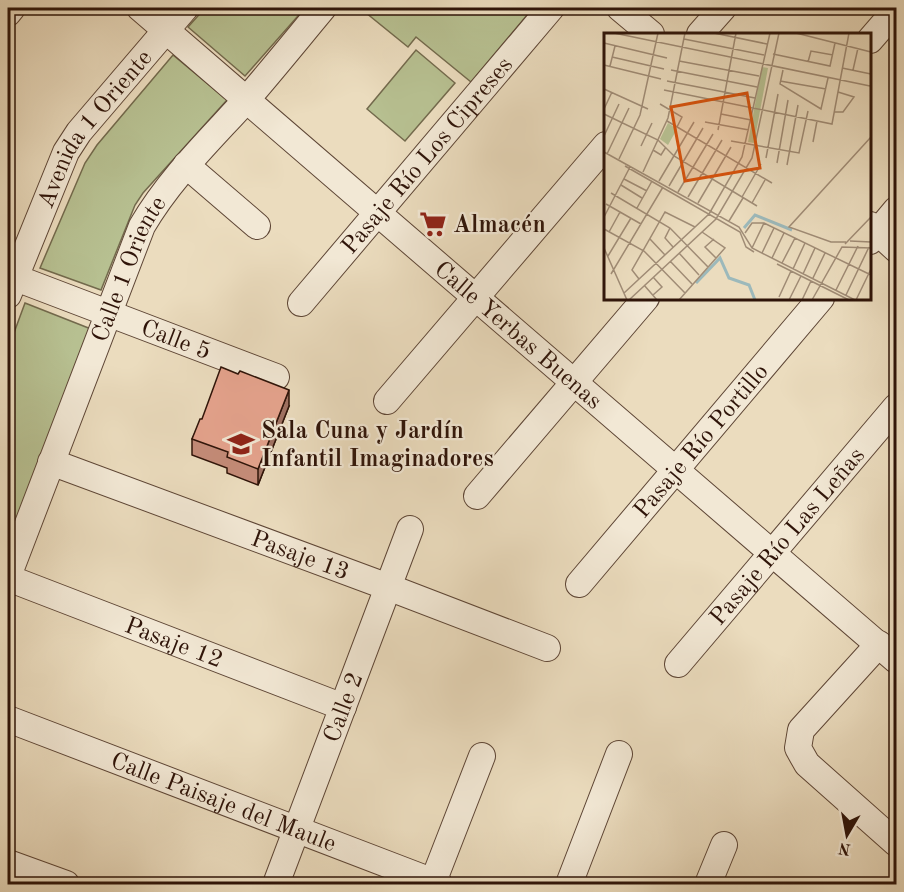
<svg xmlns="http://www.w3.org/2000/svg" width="904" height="892" font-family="'Old Standard TT',serif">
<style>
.green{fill:#b7c091;stroke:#736a4d;stroke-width:1.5}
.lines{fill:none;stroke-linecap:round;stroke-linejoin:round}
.minor-casing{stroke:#5e4636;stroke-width:28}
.minor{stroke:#f2e8d5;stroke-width:26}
.wall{fill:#c58c79;stroke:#2f1409;stroke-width:1.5}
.shaded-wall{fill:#a07263;stroke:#2f1409;stroke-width:1.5}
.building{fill:#e5a38d;stroke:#2f1409;stroke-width:1.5}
.labels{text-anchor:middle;stroke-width:4.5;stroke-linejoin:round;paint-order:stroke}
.street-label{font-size:24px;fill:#2f1409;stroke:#f2e8d5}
.poi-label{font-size:24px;font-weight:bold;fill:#2f1409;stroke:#f2e8d5;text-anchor:start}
.inset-river{fill:none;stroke:#9cb9bb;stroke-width:3}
.inset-road{fill:none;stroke:#a08c76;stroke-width:1.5}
.view{fill:#d6520c;fill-opacity:0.15;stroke:#d6520c;stroke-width:3}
.inset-edge{fill:none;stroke:#2f1409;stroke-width:3}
</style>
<rect width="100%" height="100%" fill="#ebdcbe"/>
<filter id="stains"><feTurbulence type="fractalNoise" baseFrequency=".00333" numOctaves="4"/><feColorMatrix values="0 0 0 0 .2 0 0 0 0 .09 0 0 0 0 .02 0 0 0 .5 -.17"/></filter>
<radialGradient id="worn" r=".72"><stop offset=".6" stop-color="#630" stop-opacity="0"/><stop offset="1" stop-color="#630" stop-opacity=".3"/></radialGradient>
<!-- green -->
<path class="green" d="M 205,8 L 305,8 L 245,76 L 188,27 Z
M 360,8 L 533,8 L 471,82 L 416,37 L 408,47 Z
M 416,50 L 455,83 L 405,141 L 367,109 Z
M 173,55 L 227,100 L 143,193 L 135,205 L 101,290 L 40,268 L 85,163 L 97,145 Z
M 25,303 L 91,329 L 8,547 L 8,349 Z"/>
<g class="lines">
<defs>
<g id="minor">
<path id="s1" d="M 140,8 L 896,660"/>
<path d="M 620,8 L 651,34"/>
<path d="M 8,13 L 12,8"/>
<path d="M 700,34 L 723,8"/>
<path d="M 870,40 L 896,10"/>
<path d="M 186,165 L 257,226"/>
<path d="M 870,225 L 896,249"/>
<path d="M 870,241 L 896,210"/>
<path id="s2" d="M 8,275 L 276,377"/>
<path id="s3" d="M 8,295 L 66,152 L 79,132 L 185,8"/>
<path id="s4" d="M 301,303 L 551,8"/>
<path d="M 387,401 L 606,145"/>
<path id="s5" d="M 51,462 L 388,587 L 547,648"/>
<path d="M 477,496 L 646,298"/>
<path id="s6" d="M 8,576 L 142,226 C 170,178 210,140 247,99 C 273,69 298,38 323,8"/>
<path id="s7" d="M 8,578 L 343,707"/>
<path id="s8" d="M 579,584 L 821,298"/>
<path d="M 879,644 L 801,730 L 798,748 L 807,764 L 896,843"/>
<path id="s9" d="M 678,664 L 896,407"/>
<path id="s10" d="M 8,719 L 439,884"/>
<path d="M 8,863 L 66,884"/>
<path d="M 433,882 L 482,756"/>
<path id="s11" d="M 276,884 L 410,529"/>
<path d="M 569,884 L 619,754"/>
<path d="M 708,884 L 724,845"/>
</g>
</defs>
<!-- minor casing -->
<use href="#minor" class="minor-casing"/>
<!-- minor -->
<use href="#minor" class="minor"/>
</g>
<!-- wall -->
<path class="wall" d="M 289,406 L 258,485 L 227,473 L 227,468 L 192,455 L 192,439 L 202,419 Z"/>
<!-- shaded-wall -->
<path class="shaded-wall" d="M 289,390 L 289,406 L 258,485 L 258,469 Z"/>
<!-- building -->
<path class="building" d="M 221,367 L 238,374 L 240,371 L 289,390 L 258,469 L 227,457 L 228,452 L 192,439 L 200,419 L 202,419 Z"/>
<!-- icons -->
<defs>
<symbol id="supermarket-bare" viewBox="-9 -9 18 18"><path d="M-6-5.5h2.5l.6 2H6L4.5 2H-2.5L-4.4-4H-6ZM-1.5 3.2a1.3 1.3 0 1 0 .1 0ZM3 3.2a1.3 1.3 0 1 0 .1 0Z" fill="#8f2418" stroke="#f2e8d5" stroke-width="2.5" paint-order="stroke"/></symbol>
<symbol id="school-bare" viewBox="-9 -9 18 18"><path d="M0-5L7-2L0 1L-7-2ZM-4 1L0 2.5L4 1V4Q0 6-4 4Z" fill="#8f2418" stroke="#f2e8d5" stroke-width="2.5" paint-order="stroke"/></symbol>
</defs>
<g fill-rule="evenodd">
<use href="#supermarket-bare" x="414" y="205" width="38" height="38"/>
<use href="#school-bare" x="222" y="425" width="38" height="38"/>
</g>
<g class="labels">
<!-- street labels -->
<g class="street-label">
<text dy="8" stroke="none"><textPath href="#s3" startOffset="189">Avenida 1 Oriente</textPath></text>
<text dy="8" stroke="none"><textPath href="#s4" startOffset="194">Pasaje Río Los Cipreses</textPath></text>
<text dy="8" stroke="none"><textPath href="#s6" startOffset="330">Calle 1 Oriente</textPath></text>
<text dy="8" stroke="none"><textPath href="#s1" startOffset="500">Calle Yerbas Buenas</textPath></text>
<text dy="8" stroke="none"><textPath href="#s2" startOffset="180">Calle 5</textPath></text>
<text dy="8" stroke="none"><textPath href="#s8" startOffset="188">Pasaje Río Portillo</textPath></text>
<text dy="8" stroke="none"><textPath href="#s9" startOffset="168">Pasaje Río Las Leñas</textPath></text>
<text dy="8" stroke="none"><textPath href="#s5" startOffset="266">Pasaje 13</textPath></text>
<text dy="8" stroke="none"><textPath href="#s7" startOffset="178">Pasaje 12</textPath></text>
<text dy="8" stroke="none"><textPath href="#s11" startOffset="189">Calle 2</textPath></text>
<text dy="8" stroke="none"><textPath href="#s10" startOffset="231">Calle Paisaje del Maule</textPath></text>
</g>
<!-- poi labels -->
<g class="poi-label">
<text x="453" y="232">Almacén</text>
<text x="261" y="438">Sala Cuna y Jardín<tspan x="261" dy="28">Infantil Imaginadores</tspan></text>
</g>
</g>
<!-- overview -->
<g transform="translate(604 33)">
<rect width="267" height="267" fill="#ebdcbe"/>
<path d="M 158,34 L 164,35 L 150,110 L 144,109 ZM 64,90 L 73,96 L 64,112 L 56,106 Z" fill="#b7c091"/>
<path class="inset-river" d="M 140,195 L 151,182 L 188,197M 92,250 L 116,225 L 125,245 L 145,252 L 151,267"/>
<path class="inset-road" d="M 10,0 L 266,53M 110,0 L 163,11M 192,0 L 267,19M 80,6 L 160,22M 0,10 L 63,25M 169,21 L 226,33 L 231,10M 8,24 L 60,36M 75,28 L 155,43M 204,29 L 207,18 L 229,22M 0,32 L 57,46M 6,33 L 11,13M 238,35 L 267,41M 67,37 L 153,54M 179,37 L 176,51 L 217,76 L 224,45M 249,37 L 254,15M 63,48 L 151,65M 176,48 L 222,56M 0,56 L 44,76M 60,57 L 228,91 L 245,0M 56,71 L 78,84 L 73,94M 0,76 L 8,59M 230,79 L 239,79 L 250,64 L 234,59M 0,81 L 54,107 L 70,123 L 153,173M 117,81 L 147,87M 63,88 L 168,150M 101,89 L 145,97M 114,97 L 132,0M 0,103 L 15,71M 127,108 L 195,120 L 204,78M 209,109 L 213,88M 37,113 L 48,90M 49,117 L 57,122 L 62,114M 0,119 L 135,194 L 148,215 L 251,267M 3,121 L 25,75M 162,125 L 174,61M 15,126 L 36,82 L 54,0M 173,130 L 184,67M 183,132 L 194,72M 21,133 L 136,199 L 142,214 L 150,219M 39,139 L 64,85 L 81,0M 20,146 L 43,158M 55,148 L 90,89M 17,152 L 38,165M 65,153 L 99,95M 74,159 L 109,101M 7,160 L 66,195 L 104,234M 84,164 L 118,107M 138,164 L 157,131M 94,170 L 127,114M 148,170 L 161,147M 2,171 L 37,191M 33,175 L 48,148M 0,184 L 26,134M 125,188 L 139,165M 66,195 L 61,205 L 69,214M 0,196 L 40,218 L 81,260M 5,199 L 16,179M 141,200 L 148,190 L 160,190 L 267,242M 46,206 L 61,222M 110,206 L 101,214 L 112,225M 246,208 L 267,209M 242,209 L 227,209 L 185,194 L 267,104M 241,211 L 267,184M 0,215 L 23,267M 148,215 L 160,190M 75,220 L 95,242M 158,220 L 170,195M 4,223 L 27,185M 168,225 L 180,200M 66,228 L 88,251M 178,230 L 191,205M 173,231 L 245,267M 189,236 L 201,210M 7,241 L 59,154M 199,241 L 211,215M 49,244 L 58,254 L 49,262M 209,245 L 221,220M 35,246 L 28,237 L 61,179 L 91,194M 40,252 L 53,267M 232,257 L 254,213M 20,260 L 105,181 L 138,124 L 166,0M 242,262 L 265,214M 175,264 L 187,238M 25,267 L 112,186 L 148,125 L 175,0M 75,267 L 121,215 L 98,199M 185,267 L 197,243M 198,267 L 207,248M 208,267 L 238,214 L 267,215M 252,267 L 267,236"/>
<path class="view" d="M 143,60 L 156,135 L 81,148 L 67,74 Z"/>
<rect width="267" height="267" class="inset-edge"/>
</g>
<!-- margin -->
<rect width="904" height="892" fill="none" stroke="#ebdcbe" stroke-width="30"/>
<rect x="9" y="9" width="886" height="874" fill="none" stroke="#2f1409" stroke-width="3"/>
<rect x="15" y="15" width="874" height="862" fill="none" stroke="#2f1409" stroke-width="1.5"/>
<!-- north arrow -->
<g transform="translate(847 835) rotate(190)" stroke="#f2e8d5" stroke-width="4.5" paint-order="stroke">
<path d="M0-4.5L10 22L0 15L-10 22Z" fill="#2f1409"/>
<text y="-9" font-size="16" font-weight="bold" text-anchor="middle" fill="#2f1409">N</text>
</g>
<rect width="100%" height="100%" filter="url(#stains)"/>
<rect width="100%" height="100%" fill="url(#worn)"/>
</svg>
